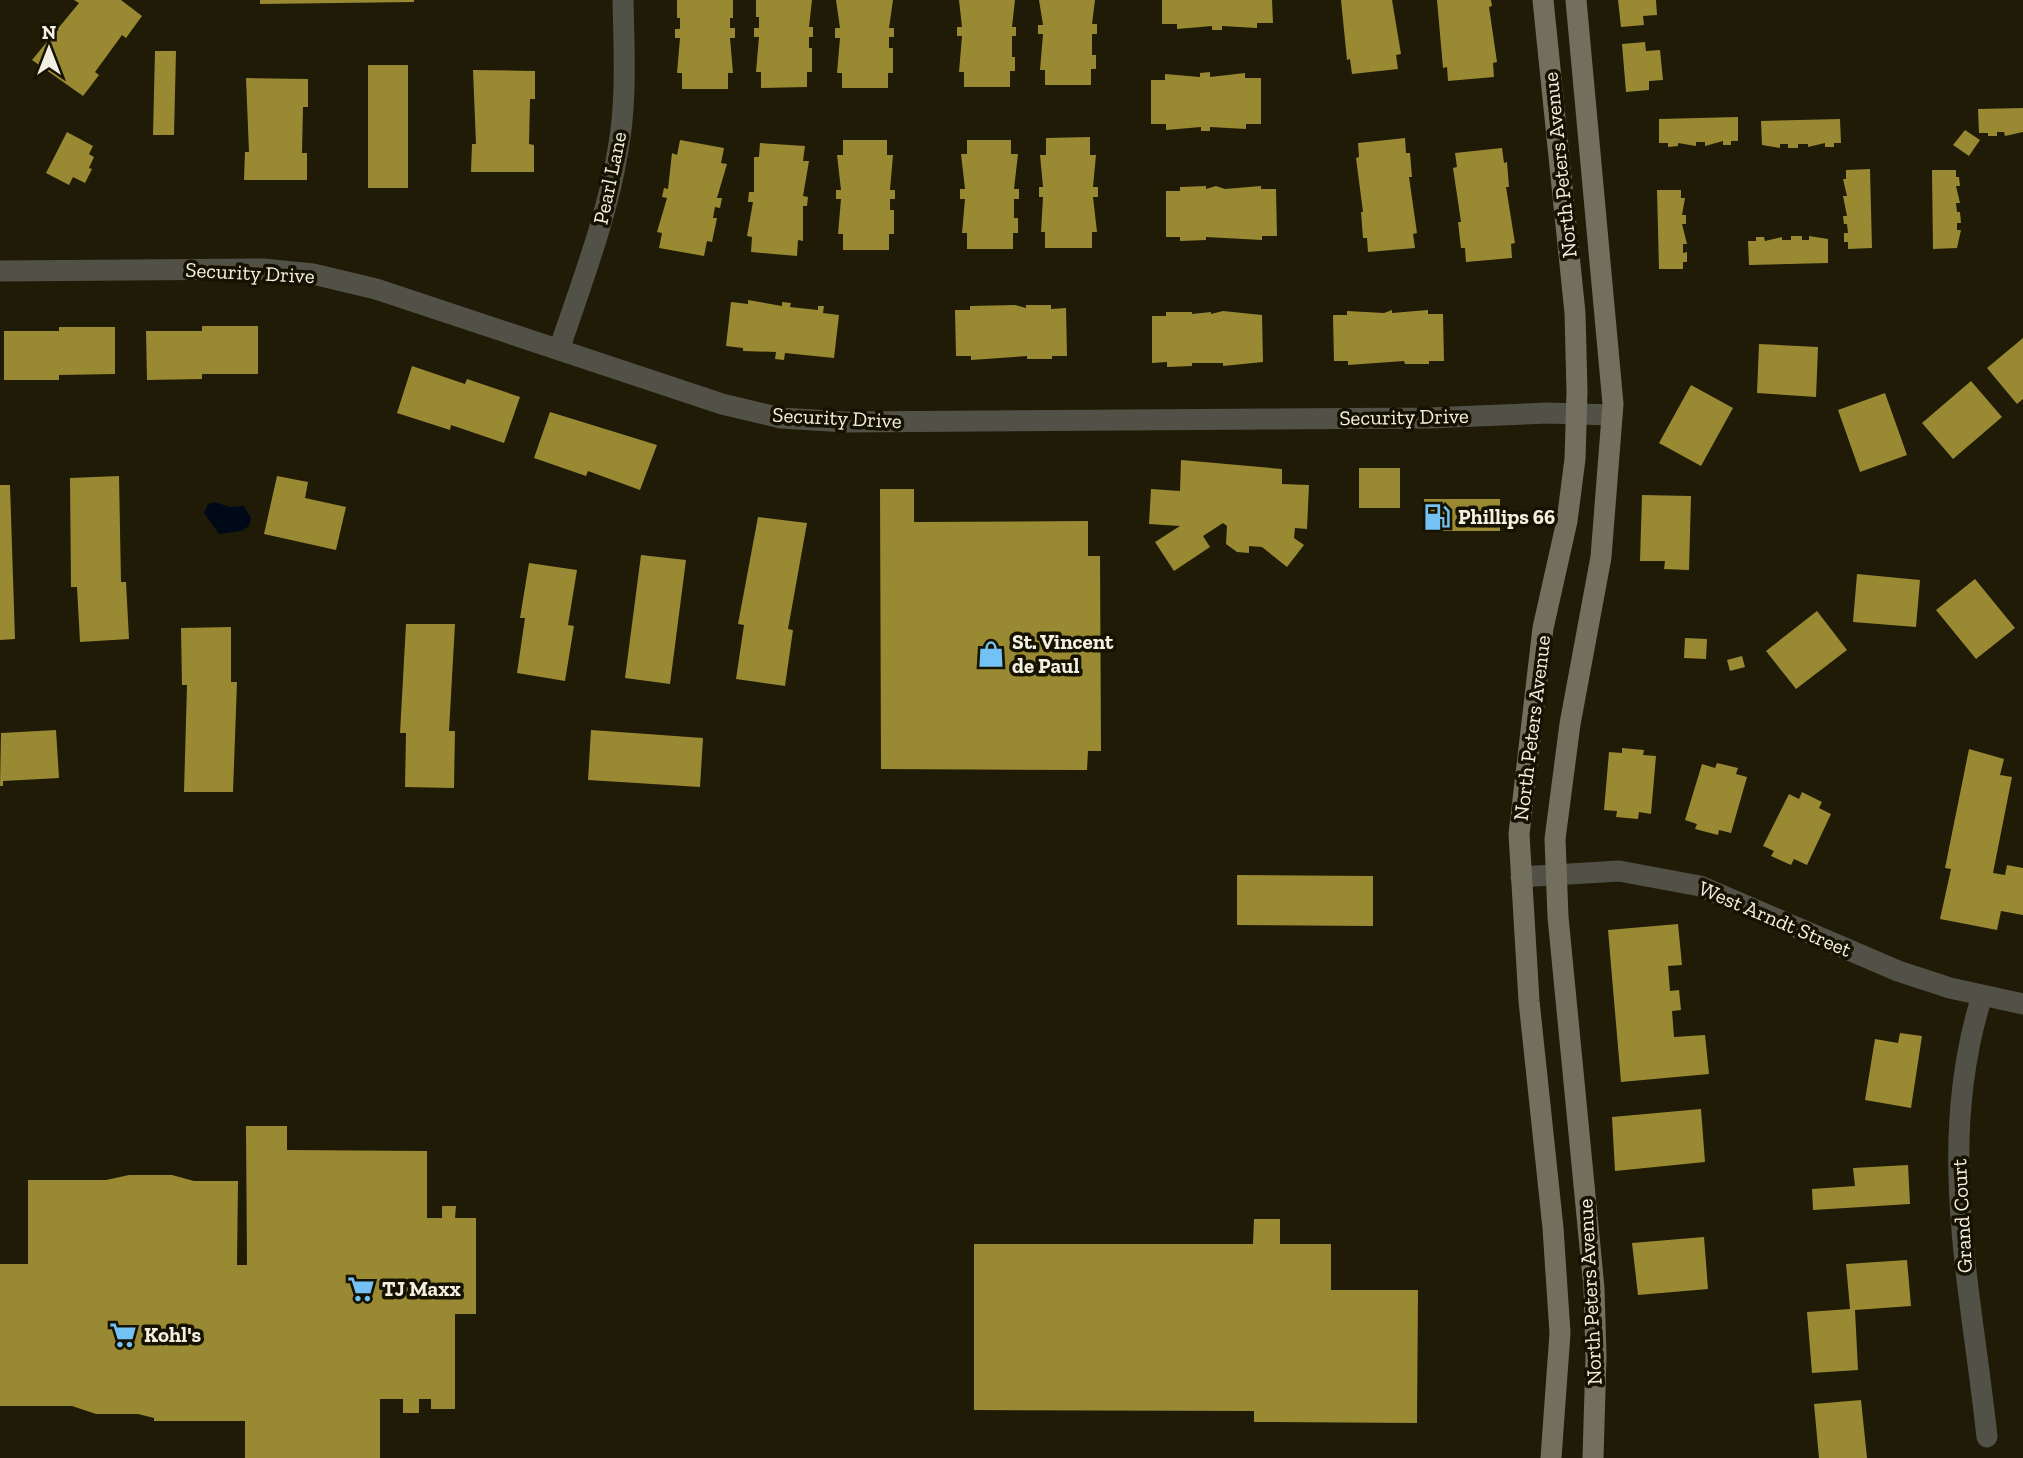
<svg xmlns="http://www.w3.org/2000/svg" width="2023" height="1458" font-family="'Zilla Slab',serif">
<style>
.water{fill:#000917}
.building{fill:#998933}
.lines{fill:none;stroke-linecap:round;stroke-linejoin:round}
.minor{stroke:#525147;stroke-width:21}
.secondary{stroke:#726f5f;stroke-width:21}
.labels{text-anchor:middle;stroke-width:7;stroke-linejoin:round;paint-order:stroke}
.street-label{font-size:21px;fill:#f3f0e3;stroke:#161201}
.poi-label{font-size:21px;font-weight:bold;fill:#f3f0e3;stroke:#161201;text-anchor:start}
</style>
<rect width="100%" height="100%" fill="#1f1b06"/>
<!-- water -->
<path class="water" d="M 215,502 L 229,507 L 244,506 L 251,518 L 249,526 L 241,531 L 219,534 L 204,513 L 208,504 Z"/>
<!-- building -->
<path class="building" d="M 74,0 L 121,0 L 142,16 L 126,38 L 122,35 L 95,72 L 99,75 L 83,96 L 32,60 L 79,3 Z
M 260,0 L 414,0 L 414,2 L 260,4 Z
M 677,0 L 733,0 L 733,18 L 730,18 L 730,28 L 735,28 L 735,38 L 730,38 L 733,73 L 728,73 L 728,89 L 682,89 L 682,73 L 677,73 L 680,38 L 675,38 L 675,29 L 680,29 L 680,18 L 677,18 Z
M 756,0 L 812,0 L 809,27 L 813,27 L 813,37 L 809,37 L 809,48 L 812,48 L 812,72 L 807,72 L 807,87 L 761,88 L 761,72 L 756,72 L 759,37 L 754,37 L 754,28 L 759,28 L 759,17 L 756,17 Z
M 836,0 L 893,0 L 889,28 L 894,28 L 894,37 L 889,37 L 889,48 L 893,48 L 893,73 L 888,73 L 888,88 L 842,88 L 842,73 L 837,73 L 840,38 L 835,38 L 835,28 L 840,28 Z
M 959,0 L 1015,0 L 1012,27 L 1016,27 L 1016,36 L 1012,36 L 1012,57 L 1015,57 L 1015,71 L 1010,71 L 1010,87 L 964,87 L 964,72 L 959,72 L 962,36 L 957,36 L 957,27 L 962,27 Z
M 1039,0 L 1095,0 L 1092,24 L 1097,24 L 1097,34 L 1092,34 L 1092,55 L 1096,55 L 1096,69 L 1091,69 L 1091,85 L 1045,85 L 1045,70 L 1040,70 L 1043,34 L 1038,34 L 1038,25 L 1043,25 Z
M 1162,0 L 1272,0 L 1273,23 L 1257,23 L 1257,28 L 1222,26 L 1222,30 L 1212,30 L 1212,26 L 1177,29 L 1177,24 L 1162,24 Z
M 1341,0 L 1392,0 L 1401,54 L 1396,55 L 1398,69 L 1352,74 L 1350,59 L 1347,60 Z
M 1437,0 L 1491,0 L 1492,6 L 1489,7 L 1497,62 L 1493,63 L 1494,77 L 1448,81 L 1447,67 L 1443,68 Z
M 1618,0 L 1656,0 L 1657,15 L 1643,16 L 1644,25 L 1621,27 Z
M 1645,42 L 1646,51 L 1660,50 L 1663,80 L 1649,81 L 1649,90 L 1626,92 L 1622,44 Z
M 155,51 L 176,51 L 174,135 L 153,135 Z
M 368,65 L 408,65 L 408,188 L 368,188 Z
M 473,70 L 535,71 L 535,99 L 530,99 L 529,144 L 534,145 L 534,172 L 471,172 L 472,144 L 476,144 Z
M 1210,72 L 1210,77 L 1245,73 L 1245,78 L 1261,78 L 1261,124 L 1246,124 L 1246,129 L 1210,127 L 1210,131 L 1201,131 L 1201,127 L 1166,130 L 1166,124 L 1151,124 L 1151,80 L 1165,80 L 1165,74 L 1200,77 L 1200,73 Z
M 246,78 L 308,79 L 308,107 L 303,107 L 302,153 L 307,153 L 307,180 L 244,180 L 245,152 L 249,152 Z
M 2023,108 L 2023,132 L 2005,136 L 2004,132 L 1997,132 L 1997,136 L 1988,136 L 1988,133 L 1979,133 L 1978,109 Z
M 1738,117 L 1738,141 L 1731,141 L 1731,145 L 1723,145 L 1723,141 L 1705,146 L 1705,142 L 1696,142 L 1696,146 L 1678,143 L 1678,146 L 1668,147 L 1668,143 L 1659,143 L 1659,119 Z
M 1840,119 L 1841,143 L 1834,143 L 1834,147 L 1825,147 L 1825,143 L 1808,147 L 1808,144 L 1798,144 L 1798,148 L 1788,148 L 1788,144 L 1780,144 L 1780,148 L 1762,145 L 1761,121 Z
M 1965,130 L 1980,140 L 1969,156 L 1953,145 Z
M 67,132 L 93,146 L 89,154 L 94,157 L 89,168 L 92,169 L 85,183 L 73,177 L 69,185 L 46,173 Z
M 1090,137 L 1090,155 L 1096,155 L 1093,187 L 1098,187 L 1098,197 L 1093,197 L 1097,232 L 1092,232 L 1092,248 L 1045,248 L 1045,232 L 1041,232 L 1043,197 L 1039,197 L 1039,187 L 1043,187 L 1040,155 L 1046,155 L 1046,138 Z
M 1405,138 L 1406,153 L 1410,153 L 1412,177 L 1409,177 L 1417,233 L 1413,234 L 1415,248 L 1368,252 L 1367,238 L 1363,238 L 1361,212 L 1363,212 L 1356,158 L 1359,157 L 1358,143 Z
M 680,140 L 724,148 L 721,163 L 727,164 L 717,198 L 722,198 L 720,208 L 715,207 L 713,218 L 717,218 L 712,242 L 707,241 L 704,256 L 659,248 L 662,233 L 657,232 L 667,198 L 662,197 L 664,188 L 668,189 L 672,153 L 677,155 Z
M 843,140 L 887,140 L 887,155 L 893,155 L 890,190 L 895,190 L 895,199 L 890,199 L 890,210 L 894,210 L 894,234 L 889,234 L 889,250 L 843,250 L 843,234 L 838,234 L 841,199 L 836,199 L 836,190 L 841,190 L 837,155 L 843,155 Z
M 967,140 L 1011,140 L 1011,154 L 1018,154 L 1014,189 L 1019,189 L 1019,199 L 1014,199 L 1014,218 L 1018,218 L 1018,233 L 1013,233 L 1013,249 L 967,249 L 967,233 L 962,233 L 965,199 L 960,199 L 960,189 L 965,189 L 961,154 L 967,154 Z
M 760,143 L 805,146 L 803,161 L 809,161 L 803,196 L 808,197 L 807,206 L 803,206 L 803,241 L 798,240 L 797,256 L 751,252 L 752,237 L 747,236 L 753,202 L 748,202 L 749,192 L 754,192 L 754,157 L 759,157 Z
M 1502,148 L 1504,163 L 1507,162 L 1509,187 L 1506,187 L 1515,243 L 1511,244 L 1512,258 L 1466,262 L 1465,248 L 1461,248 L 1458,222 L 1461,222 L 1453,168 L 1457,167 L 1455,153 Z
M 1870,169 L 1872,248 L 1848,249 L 1848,242 L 1844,242 L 1844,233 L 1848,233 L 1847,224 L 1844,224 L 1843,216 L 1847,216 L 1843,196 L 1847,196 L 1843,179 L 1846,179 L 1846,170 Z
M 1932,170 L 1956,170 L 1956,177 L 1959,177 L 1960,186 L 1956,186 L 1960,203 L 1956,203 L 1957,212 L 1960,212 L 1961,223 L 1957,223 L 1957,230 L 1961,230 L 1957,248 L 1933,249 Z
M 1206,186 L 1206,189 L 1216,186 L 1225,189 L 1261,186 L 1261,189 L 1276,189 L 1277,236 L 1262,236 L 1262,240 L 1206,237 L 1206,240 L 1180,241 L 1180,237 L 1166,237 L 1166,191 L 1180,191 L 1180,187 Z
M 1657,190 L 1681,190 L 1681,198 L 1685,198 L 1682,215 L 1686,215 L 1686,224 L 1682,224 L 1687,244 L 1683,244 L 1683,253 L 1687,252 L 1687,262 L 1683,262 L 1683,269 L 1659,269 Z
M 1791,236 L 1802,236 L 1802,240 L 1809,240 L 1809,236 L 1828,239 L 1828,263 L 1749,265 L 1748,241 L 1756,241 L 1756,237 L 1764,237 L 1765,241 L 1782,237 L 1782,240 L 1791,240 Z
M 748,300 L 782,306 L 782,302 L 791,303 L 790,307 L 818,310 L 818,306 L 824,306 L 823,313 L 839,315 L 834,358 L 785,353 L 784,360 L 775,359 L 776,352 L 743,351 L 743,348 L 726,346 L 731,302 L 748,304 Z
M 1015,305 L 1026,308 L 1026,305 L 1051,305 L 1051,309 L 1066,308 L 1067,356 L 1052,356 L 1052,359 L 1027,359 L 1027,356 L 971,360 L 971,356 L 956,356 L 955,310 L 970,310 L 970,306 Z
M 1392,310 L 1392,313 L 1428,310 L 1428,314 L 1443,314 L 1444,361 L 1429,361 L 1429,364 L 1405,364 L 1404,361 L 1348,365 L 1348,361 L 1334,361 L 1333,315 L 1347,315 L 1347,311 L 1384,313 Z
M 1223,311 L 1262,315 L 1263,362 L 1223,366 L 1223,363 L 1192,363 L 1192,366 L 1167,367 L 1167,362 L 1152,363 L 1152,316 L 1166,316 L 1166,312 L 1192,312 L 1192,314 L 1211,312 L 1211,314 Z
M 202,326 L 258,326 L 258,374 L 202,374 L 202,379 L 147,380 L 146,331 L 202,331 Z
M 59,327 L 115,327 L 115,374 L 59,375 L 59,380 L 4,380 L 4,331 L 59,331 Z
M 2023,338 L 2023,399 L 2017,404 L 1987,368 Z
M 1759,344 L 1818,347 L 1816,397 L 1757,393 Z
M 412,366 L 465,384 L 467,379 L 520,397 L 504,443 L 451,425 L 450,430 L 397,413 Z
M 1971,381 L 2002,417 L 1953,459 L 1922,423 Z
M 1691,385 L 1733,408 L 1701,466 L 1659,443 Z
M 1885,393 L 1907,455 L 1860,472 L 1838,410 Z
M 550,412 L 657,445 L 640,490 L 588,471 L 586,476 L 534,458 Z
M 1181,460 L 1282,469 L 1282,484 L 1309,485 L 1307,529 L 1295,528 L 1294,538 L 1304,545 L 1287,567 L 1262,547 L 1249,546 L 1249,553 L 1237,552 L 1226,544 L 1227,526 L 1223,523 L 1203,536 L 1210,547 L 1174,571 L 1155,542 L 1180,526 L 1149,524 L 1151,489 L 1180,491 Z
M 1359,468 L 1400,468 L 1400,508 L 1359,508 Z
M 119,476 L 121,582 L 126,582 L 129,639 L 80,642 L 77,587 L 71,587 L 70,478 Z
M 277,476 L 308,482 L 305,498 L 346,507 L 336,550 L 264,534 Z
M 0,485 L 10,485 L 15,639 L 0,640 Z
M 880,489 L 914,489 L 914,522 L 1088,521 L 1088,556 L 1100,556 L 1101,751 L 1088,751 L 1087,770 L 881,769 Z
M 1642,495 L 1691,496 L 1689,570 L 1664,569 L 1665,561 L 1640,561 Z
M 1424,499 L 1500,499 L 1500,531 L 1424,531 Z
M 758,517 L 807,523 L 788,629 L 793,630 L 785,686 L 736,679 L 744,625 L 738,624 Z
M 641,555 L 686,560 L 670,684 L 625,678 Z
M 529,563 L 577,570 L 568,625 L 574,626 L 565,681 L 517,673 L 525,618 L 520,618 Z
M 1857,574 L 1920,580 L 1916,627 L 1853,622 Z
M 1975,579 L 2015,628 L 1976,659 L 1936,610 Z
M 1817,611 L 1847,650 L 1796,689 L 1766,651 Z
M 406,624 L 455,624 L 449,731 L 455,731 L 454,788 L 405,787 L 406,733 L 400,733 Z
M 231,627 L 231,682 L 237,682 L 233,792 L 184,792 L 187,685 L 182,685 L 181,628 Z
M 1685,638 L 1707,639 L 1706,659 L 1684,658 Z
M 1742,656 L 1745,667 L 1730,671 L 1727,660 Z
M 56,730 L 59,778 L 3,781 L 3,786 L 0,786 L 1,733 Z
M 591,730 L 703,738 L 700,787 L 588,780 Z
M 1622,748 L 1644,750 L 1643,755 L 1656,756 L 1651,814 L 1639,812 L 1638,819 L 1616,817 L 1617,811 L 1604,810 L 1609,752 L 1622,753 Z
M 1969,749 L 2004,759 L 2000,775 L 2012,777 L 1993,873 L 2005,875 L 2007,865 L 2023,868 L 2023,915 L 2001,911 L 1997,930 L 1940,919 L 1951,869 L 1945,868 Z
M 1717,763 L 1738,768 L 1736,774 L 1747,777 L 1731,833 L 1719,830 L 1718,835 L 1695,829 L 1697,824 L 1685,820 L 1702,764 L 1715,768 Z
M 1802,792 L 1822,802 L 1819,808 L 1831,814 L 1807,865 L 1794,859 L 1791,865 L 1771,856 L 1774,851 L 1763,846 L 1789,794 L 1799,799 Z
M 1237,875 L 1373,876 L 1373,926 L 1237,925 Z
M 1678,924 L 1682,965 L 1668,966 L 1670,991 L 1679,990 L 1681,1010 L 1672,1011 L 1674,1037 L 1705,1035 L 1709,1074 L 1621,1082 L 1608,930 Z
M 1900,1033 L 1922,1036 L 1911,1108 L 1865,1100 L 1875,1039 L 1898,1043 Z
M 1701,1109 L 1705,1162 L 1615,1171 L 1612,1117 Z
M 246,1126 L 287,1126 L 287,1150 L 427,1151 L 427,1218 L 442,1218 L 442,1206 L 456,1206 L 455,1218 L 476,1218 L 476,1314 L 455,1314 L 455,1409 L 431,1409 L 431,1399 L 419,1399 L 419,1413 L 403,1413 L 403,1399 L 380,1399 L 380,1458 L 245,1458 L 245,1421 L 154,1421 L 154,1418 L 138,1414 L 96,1414 L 72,1406 L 0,1406 L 0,1264 L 28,1264 L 28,1180 L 106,1180 L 129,1175 L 172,1175 L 194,1181 L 238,1181 L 237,1265 L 247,1265 Z
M 1908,1165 L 1910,1204 L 1813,1210 L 1812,1189 L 1855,1186 L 1853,1168 Z
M 1254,1219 L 1280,1219 L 1280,1244 L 1331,1244 L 1331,1290 L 1418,1290 L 1417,1423 L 1254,1422 L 1254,1411 L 974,1410 L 974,1244 L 1253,1244 Z
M 1704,1237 L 1708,1289 L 1638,1295 L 1632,1243 Z
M 1907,1260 L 1911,1306 L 1855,1310 L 1858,1370 L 1812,1373 L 1807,1312 L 1850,1309 L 1846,1264 Z
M 1861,1400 L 1867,1458 L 1819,1458 L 1814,1404 Z"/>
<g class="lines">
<!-- minor -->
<path class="minor" d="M 0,271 L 263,269 L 313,274 L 376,289 L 722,404 L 781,418 L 846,422 L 1429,418 L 1547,413 L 1612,415
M 559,350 C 581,284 607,218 618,150 C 627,100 624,50 623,0
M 1521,877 L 1619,871 L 1700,886 L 1898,971 L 1950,988 L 2023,1004
M 1982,996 C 1935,1145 1971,1287 1987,1437"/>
<!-- secondary -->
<path class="secondary" d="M 1543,0 L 1575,313 L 1577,392 L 1575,459 L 1567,521 L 1543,628 L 1519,834 L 1529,1001 L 1553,1228 L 1560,1333 L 1551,1458
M 1576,0 L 1613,404 L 1601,557 L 1570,724 L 1555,839 L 1558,917 L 1594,1288 L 1596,1357 L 1593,1458"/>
</g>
<!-- icons -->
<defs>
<symbol id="fuel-bare" viewBox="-9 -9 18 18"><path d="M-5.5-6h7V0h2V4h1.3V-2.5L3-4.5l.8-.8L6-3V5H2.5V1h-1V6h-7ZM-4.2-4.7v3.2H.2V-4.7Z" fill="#73c1f5" stroke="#161201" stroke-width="2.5" paint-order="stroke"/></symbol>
<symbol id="shop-bare" viewBox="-9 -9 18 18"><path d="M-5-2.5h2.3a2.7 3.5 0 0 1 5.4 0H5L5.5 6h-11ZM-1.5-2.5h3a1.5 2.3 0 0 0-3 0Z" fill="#73c1f5" stroke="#161201" stroke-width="2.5" paint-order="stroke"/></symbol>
<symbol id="supermarket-bare" viewBox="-9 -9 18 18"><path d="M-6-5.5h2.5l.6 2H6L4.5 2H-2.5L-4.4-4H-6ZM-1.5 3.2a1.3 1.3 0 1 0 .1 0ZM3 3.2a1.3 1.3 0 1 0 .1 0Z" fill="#73c1f5" stroke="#161201" stroke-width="2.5" paint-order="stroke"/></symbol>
</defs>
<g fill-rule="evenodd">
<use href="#fuel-bare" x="1418" y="498" width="38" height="38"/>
<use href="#shop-bare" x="972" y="635" width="38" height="38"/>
<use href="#supermarket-bare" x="342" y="1270" width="38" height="38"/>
<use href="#supermarket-bare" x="104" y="1316" width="38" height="38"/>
</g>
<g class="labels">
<!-- street labels -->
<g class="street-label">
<text transform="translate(1560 165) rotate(-96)" y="7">North Peters Avenue</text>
<text transform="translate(610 178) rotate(-78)" y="7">Pearl Lane</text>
<text transform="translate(250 273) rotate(3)" y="7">Security Drive</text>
<text transform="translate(1404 417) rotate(-1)" y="7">Security Drive</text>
<text transform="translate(837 418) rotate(3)" y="7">Security Drive</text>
<text transform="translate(1532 728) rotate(-83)" y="7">North Peters Avenue</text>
<text transform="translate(1775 919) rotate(23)" y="7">West Arndt Street</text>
<text transform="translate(1962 1216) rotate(-93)" y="7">Grand Court</text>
<text transform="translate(1590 1292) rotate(-93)" y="7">North Peters Avenue</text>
</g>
<!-- poi labels -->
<g class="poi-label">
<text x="1458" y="524">Phillips 66</text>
<text x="1012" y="649">St. Vincent<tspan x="1012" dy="24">de Paul</tspan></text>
<text x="382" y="1296">TJ Maxx</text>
<text x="144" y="1342">Kohl's</text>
</g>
</g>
<!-- north arrow -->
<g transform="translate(49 49)" stroke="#161201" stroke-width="5" paint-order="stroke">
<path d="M0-5L12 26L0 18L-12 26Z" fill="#f3f0e3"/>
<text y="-10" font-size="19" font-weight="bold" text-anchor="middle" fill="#f3f0e3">N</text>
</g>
</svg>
